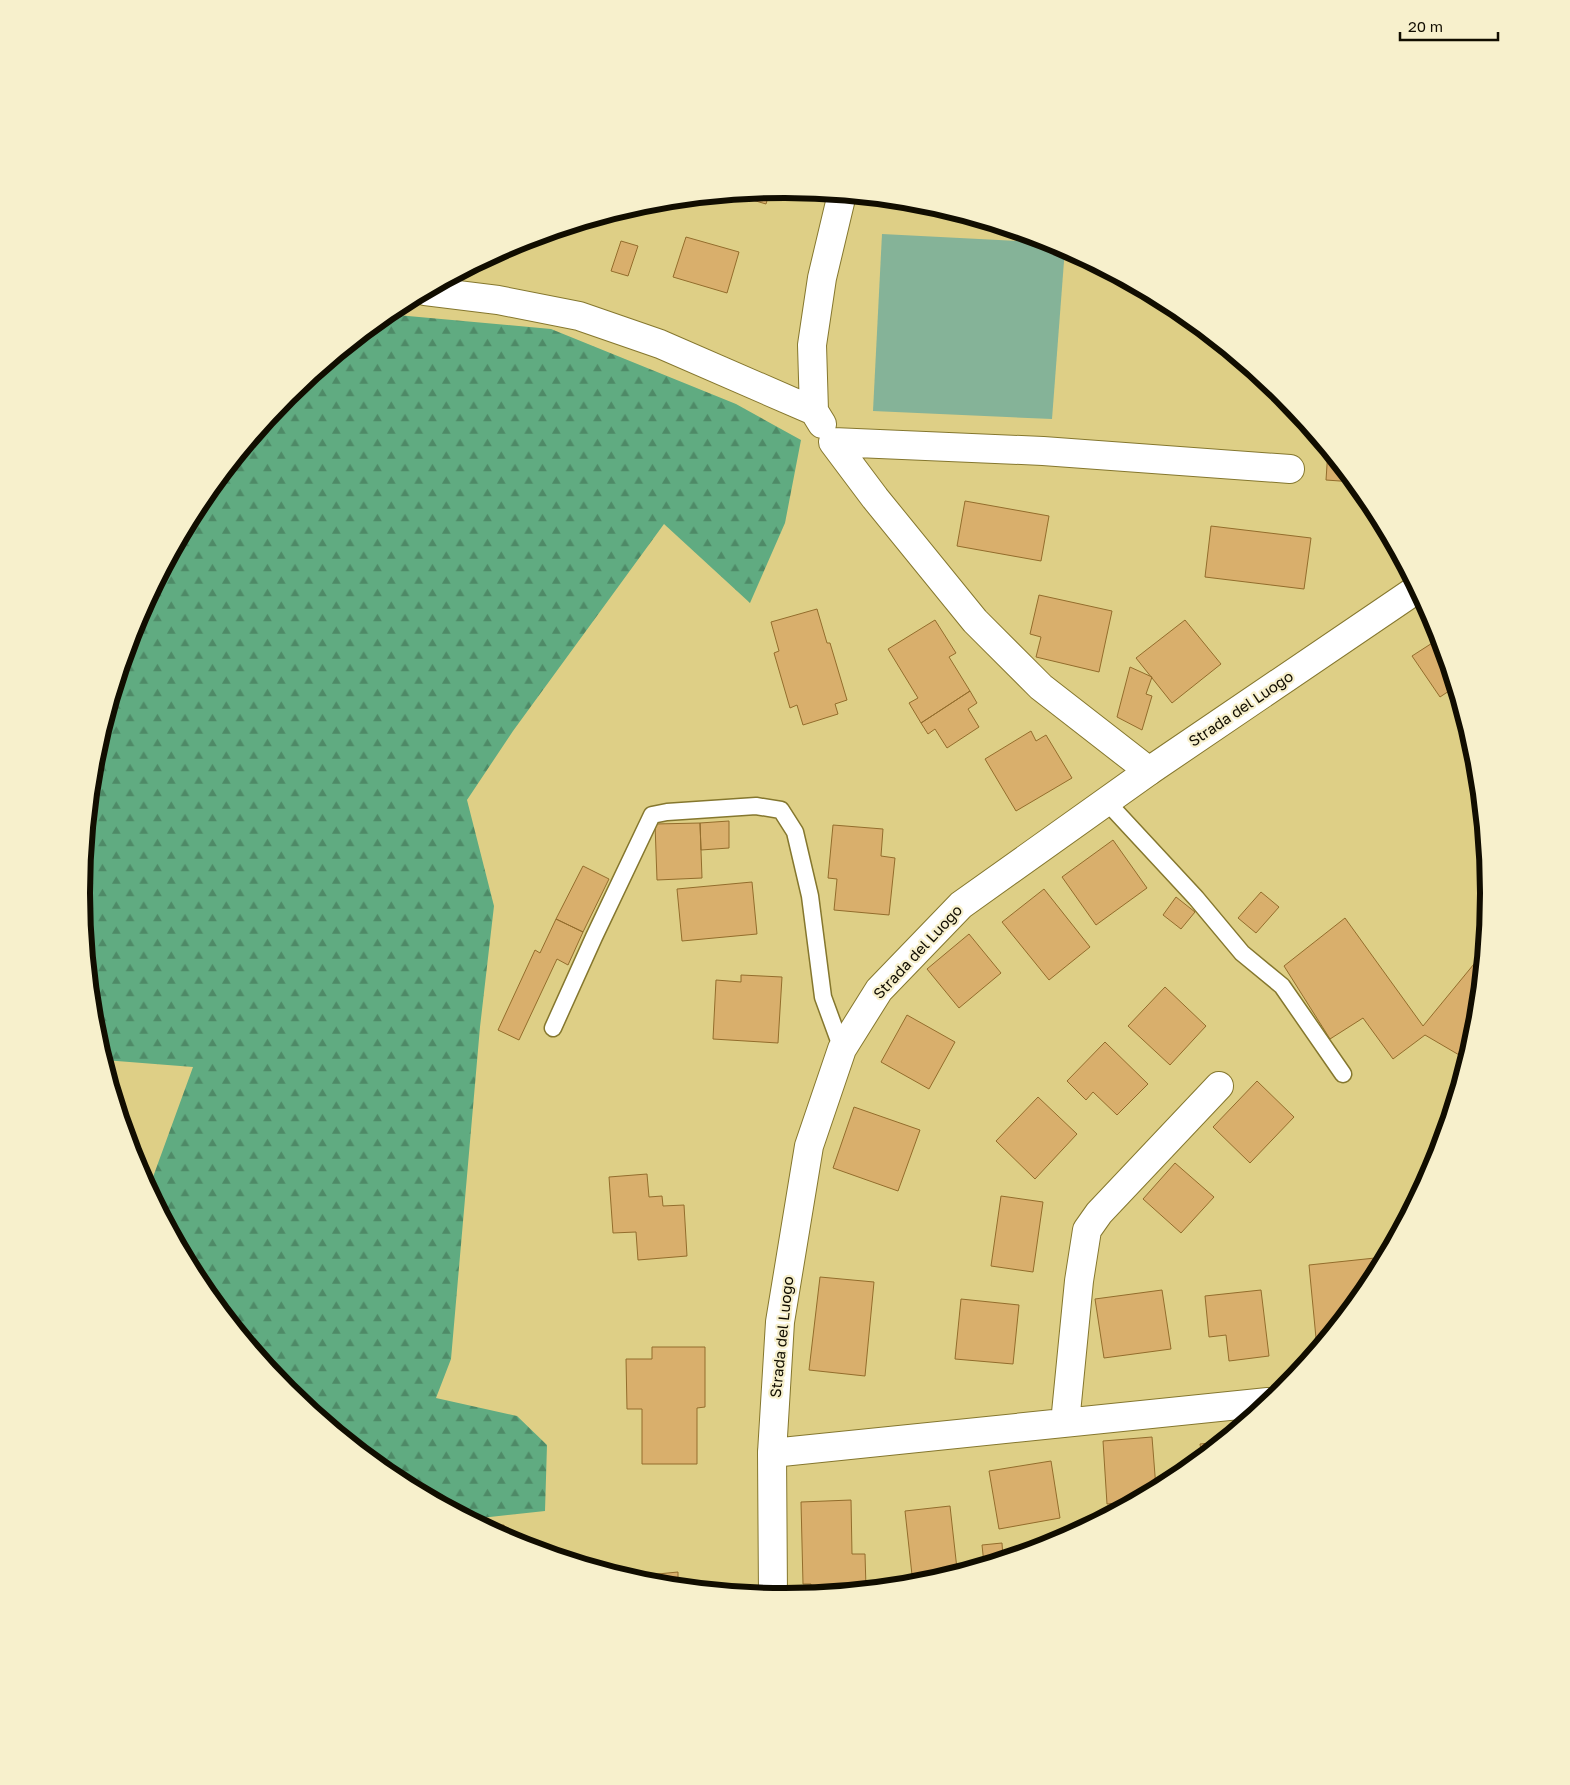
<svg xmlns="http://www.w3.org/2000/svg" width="1570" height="1785" font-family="'Golos Text',sans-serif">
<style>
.forest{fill:url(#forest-firs)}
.green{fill:#85b398}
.building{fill:#d9af6c;stroke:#936d2c}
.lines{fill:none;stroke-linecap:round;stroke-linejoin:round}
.service-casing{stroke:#85772e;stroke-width:19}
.minor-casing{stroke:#85772e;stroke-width:30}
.tertiary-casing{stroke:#85772e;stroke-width:30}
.service{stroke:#fff;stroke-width:16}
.minor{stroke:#fff;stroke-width:28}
.tertiary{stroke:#fff;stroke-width:28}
.labels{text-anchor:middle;stroke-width:4.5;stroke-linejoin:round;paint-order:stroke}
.street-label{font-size:15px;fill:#110d00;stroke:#f7f0cc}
.rim{fill:none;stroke:#110d00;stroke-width:6}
</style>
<defs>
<pattern id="forest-firs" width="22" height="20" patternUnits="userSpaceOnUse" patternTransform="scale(1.25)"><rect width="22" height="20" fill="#60ab81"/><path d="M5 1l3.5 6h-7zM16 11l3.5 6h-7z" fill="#4e8a67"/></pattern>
</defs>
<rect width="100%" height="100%" fill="#decf86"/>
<!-- forest -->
<path class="forest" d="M 386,314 L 551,329 L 736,404 L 801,440 L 785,523 L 750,603 L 664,524 L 513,731 L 467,800 L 494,906 L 480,1027 L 451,1359 L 436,1398 L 517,1416 L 547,1445 L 545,1511 L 472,1519 L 394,1477 L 287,1390 L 200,1283 L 149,1188 L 193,1067 L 104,1060 L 95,1030 L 81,892 L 95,755 L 135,623 L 200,501 L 288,395 Z"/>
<!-- green -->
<path class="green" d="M 882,234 L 1056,243 L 1065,248 L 1052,419 L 873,411 Z"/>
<!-- building -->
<path class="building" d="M 770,190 L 766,204 L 732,194 Z
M 686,237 L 739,252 L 727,293 L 673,277 Z
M 621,241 L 638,246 L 628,276 L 611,271 Z
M 1328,450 L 1354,482 L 1326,480 Z
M 965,501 L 1049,516 L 1041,561 L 957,546 Z
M 1211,526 L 1311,538 L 1304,589 L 1205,577 Z
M 1039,595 L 1112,611 L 1099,672 L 1036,657 L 1041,637 L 1030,634 Z
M 817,609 L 827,643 L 830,643 L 847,700 L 835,704 L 838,714 L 803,725 L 797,705 L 790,708 L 774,653 L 779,651 L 771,622 Z
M 935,620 L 956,653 L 949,657 L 970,691 L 921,723 L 909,703 L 918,698 L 888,649 Z
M 1185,620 L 1221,664 L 1172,703 L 1136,658 Z
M 1440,638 L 1455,687 L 1440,697 L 1412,656 Z
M 1130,667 L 1152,677 L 1146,694 L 1152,696 L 1142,730 L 1117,717 Z
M 970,691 L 977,703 L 968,709 L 979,727 L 947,748 L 935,729 L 928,734 L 921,723 Z
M 1031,731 L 1036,741 L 1046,735 L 1072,778 L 1016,811 L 985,759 Z
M 729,821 L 729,848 L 701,850 L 700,823 Z
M 700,823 L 702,878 L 657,880 L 655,824 Z
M 833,825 L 883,829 L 881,856 L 895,858 L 889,915 L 834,910 L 837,879 L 828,878 Z
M 1113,840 L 1147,888 L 1096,925 L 1062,877 Z
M 583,866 L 609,879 L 583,932 L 556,919 Z
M 752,882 L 757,934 L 682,941 L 677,889 Z
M 1044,889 L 1090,947 L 1049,980 L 1002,922 Z
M 1261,892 L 1279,907 L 1256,933 L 1238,918 Z
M 1176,897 L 1195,912 L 1181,929 L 1163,915 Z
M 1345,918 L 1423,1026 L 1483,953 L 1475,1030 L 1466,1059 L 1425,1035 L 1393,1059 L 1363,1018 L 1330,1039 L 1284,966 Z
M 556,919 L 583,932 L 568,965 L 557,959 L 519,1040 L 498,1030 L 535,950 L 540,953 Z
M 969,934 L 1001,973 L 959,1008 L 927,969 Z
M 741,975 L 782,977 L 778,1043 L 713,1039 L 716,980 L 741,982 Z
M 1165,987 L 1206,1026 L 1170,1065 L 1128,1026 Z
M 907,1015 L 955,1042 L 929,1089 L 881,1062 Z
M 1105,1042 L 1148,1084 L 1117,1115 L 1093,1092 L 1086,1100 L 1067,1081 Z
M 1257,1081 L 1294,1117 L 1250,1163 L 1213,1127 Z
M 1038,1097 L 1077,1134 L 1035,1179 L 996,1141 Z
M 854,1107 L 920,1130 L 898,1191 L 833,1168 Z
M 1175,1163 L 1214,1197 L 1181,1233 L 1143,1199 Z
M 647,1174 L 649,1197 L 662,1196 L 663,1206 L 684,1205 L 687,1256 L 638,1260 L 636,1232 L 613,1233 L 609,1177 Z
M 1001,1196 L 1043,1202 L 1033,1272 L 991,1266 Z
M 1375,1258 L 1376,1272 L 1370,1284 L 1326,1337 L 1316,1338 L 1309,1265 Z
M 820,1277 L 874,1282 L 865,1376 L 809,1370 Z
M 1162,1290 L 1171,1349 L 1104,1358 L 1095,1299 Z
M 1261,1290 L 1269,1356 L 1229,1361 L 1226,1335 L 1209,1337 L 1205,1296 Z
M 961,1299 L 1019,1305 L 1013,1364 L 955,1359 Z
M 652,1347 L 705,1347 L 705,1407 L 697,1408 L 697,1464 L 642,1464 L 642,1409 L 627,1409 L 626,1359 L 652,1359 Z
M 1152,1437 L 1156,1488 L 1131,1502 L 1107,1504 L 1103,1441 Z
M 1220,1442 L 1202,1457 L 1200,1444 Z
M 1051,1461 L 1060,1518 L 999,1529 L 989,1471 Z
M 851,1500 L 852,1554 L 865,1554 L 866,1588 L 811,1594 L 811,1584 L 803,1584 L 801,1502 Z
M 950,1506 L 957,1569 L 930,1572 L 931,1580 L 913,1584 L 905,1511 Z
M 504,1525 L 505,1537 L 486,1527 Z
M 1002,1543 L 1003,1558 L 984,1564 L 982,1545 Z
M 678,1572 L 678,1586 L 647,1583 L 627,1577 Z"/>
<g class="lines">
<defs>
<path id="service" d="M 1106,801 L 1196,898 L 1242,953 L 1282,986 L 1343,1074
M 553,1028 L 594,937 L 652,815 L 667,812 L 756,806 L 781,810 L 795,832 L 810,896 L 823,997 L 842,1049"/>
<path id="minor" d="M 425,291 L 498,300 L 579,316 L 660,344 L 814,411
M 822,424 L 814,411 L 812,345 L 822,278 L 842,194
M 1149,771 L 1041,687 L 975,621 L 875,498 L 833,442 L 1043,451 L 1290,469
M 1065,1423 L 1079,1281 L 1087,1230 L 1099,1213 L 1219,1086
M 772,1453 L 1268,1402"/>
<path id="tertiary" d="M 773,1595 L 772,1453 L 780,1322 L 809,1146 L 842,1049 L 879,990 L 961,905 L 1149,771 L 1417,589"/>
</defs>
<!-- service casing -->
<use href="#service" class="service-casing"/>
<!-- minor casing -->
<use href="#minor" class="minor-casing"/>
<!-- tertiary casing -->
<use href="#tertiary" class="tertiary-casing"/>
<!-- service -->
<use href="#service" class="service"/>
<!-- minor -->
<use href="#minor" class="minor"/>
<!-- tertiary -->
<use href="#tertiary" class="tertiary"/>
</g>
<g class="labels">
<!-- street labels -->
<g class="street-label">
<text transform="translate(1241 709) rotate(-34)" y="5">Strada del Luogo</text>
<text transform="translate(918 952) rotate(-47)" y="5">Strada del Luogo</text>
<text transform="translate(782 1337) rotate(-84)" y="5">Strada del Luogo</text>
</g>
</g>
<!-- crop -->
<path d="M0 0H1570V1785H0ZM90 893a695 695 0 1 1 1390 0a695 695 0 1 1-1390 0Z" fill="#f7f0cc" fill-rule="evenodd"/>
<path class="rim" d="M90 893a695 695 0 1 1 1390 0a695 695 0 1 1-1390 0Z"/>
<!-- scale -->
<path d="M1400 32v8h98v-8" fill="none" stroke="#110d00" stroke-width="2.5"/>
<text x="1408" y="32" font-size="15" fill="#110d00" stroke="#f7f0cc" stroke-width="4" paint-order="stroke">20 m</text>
</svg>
